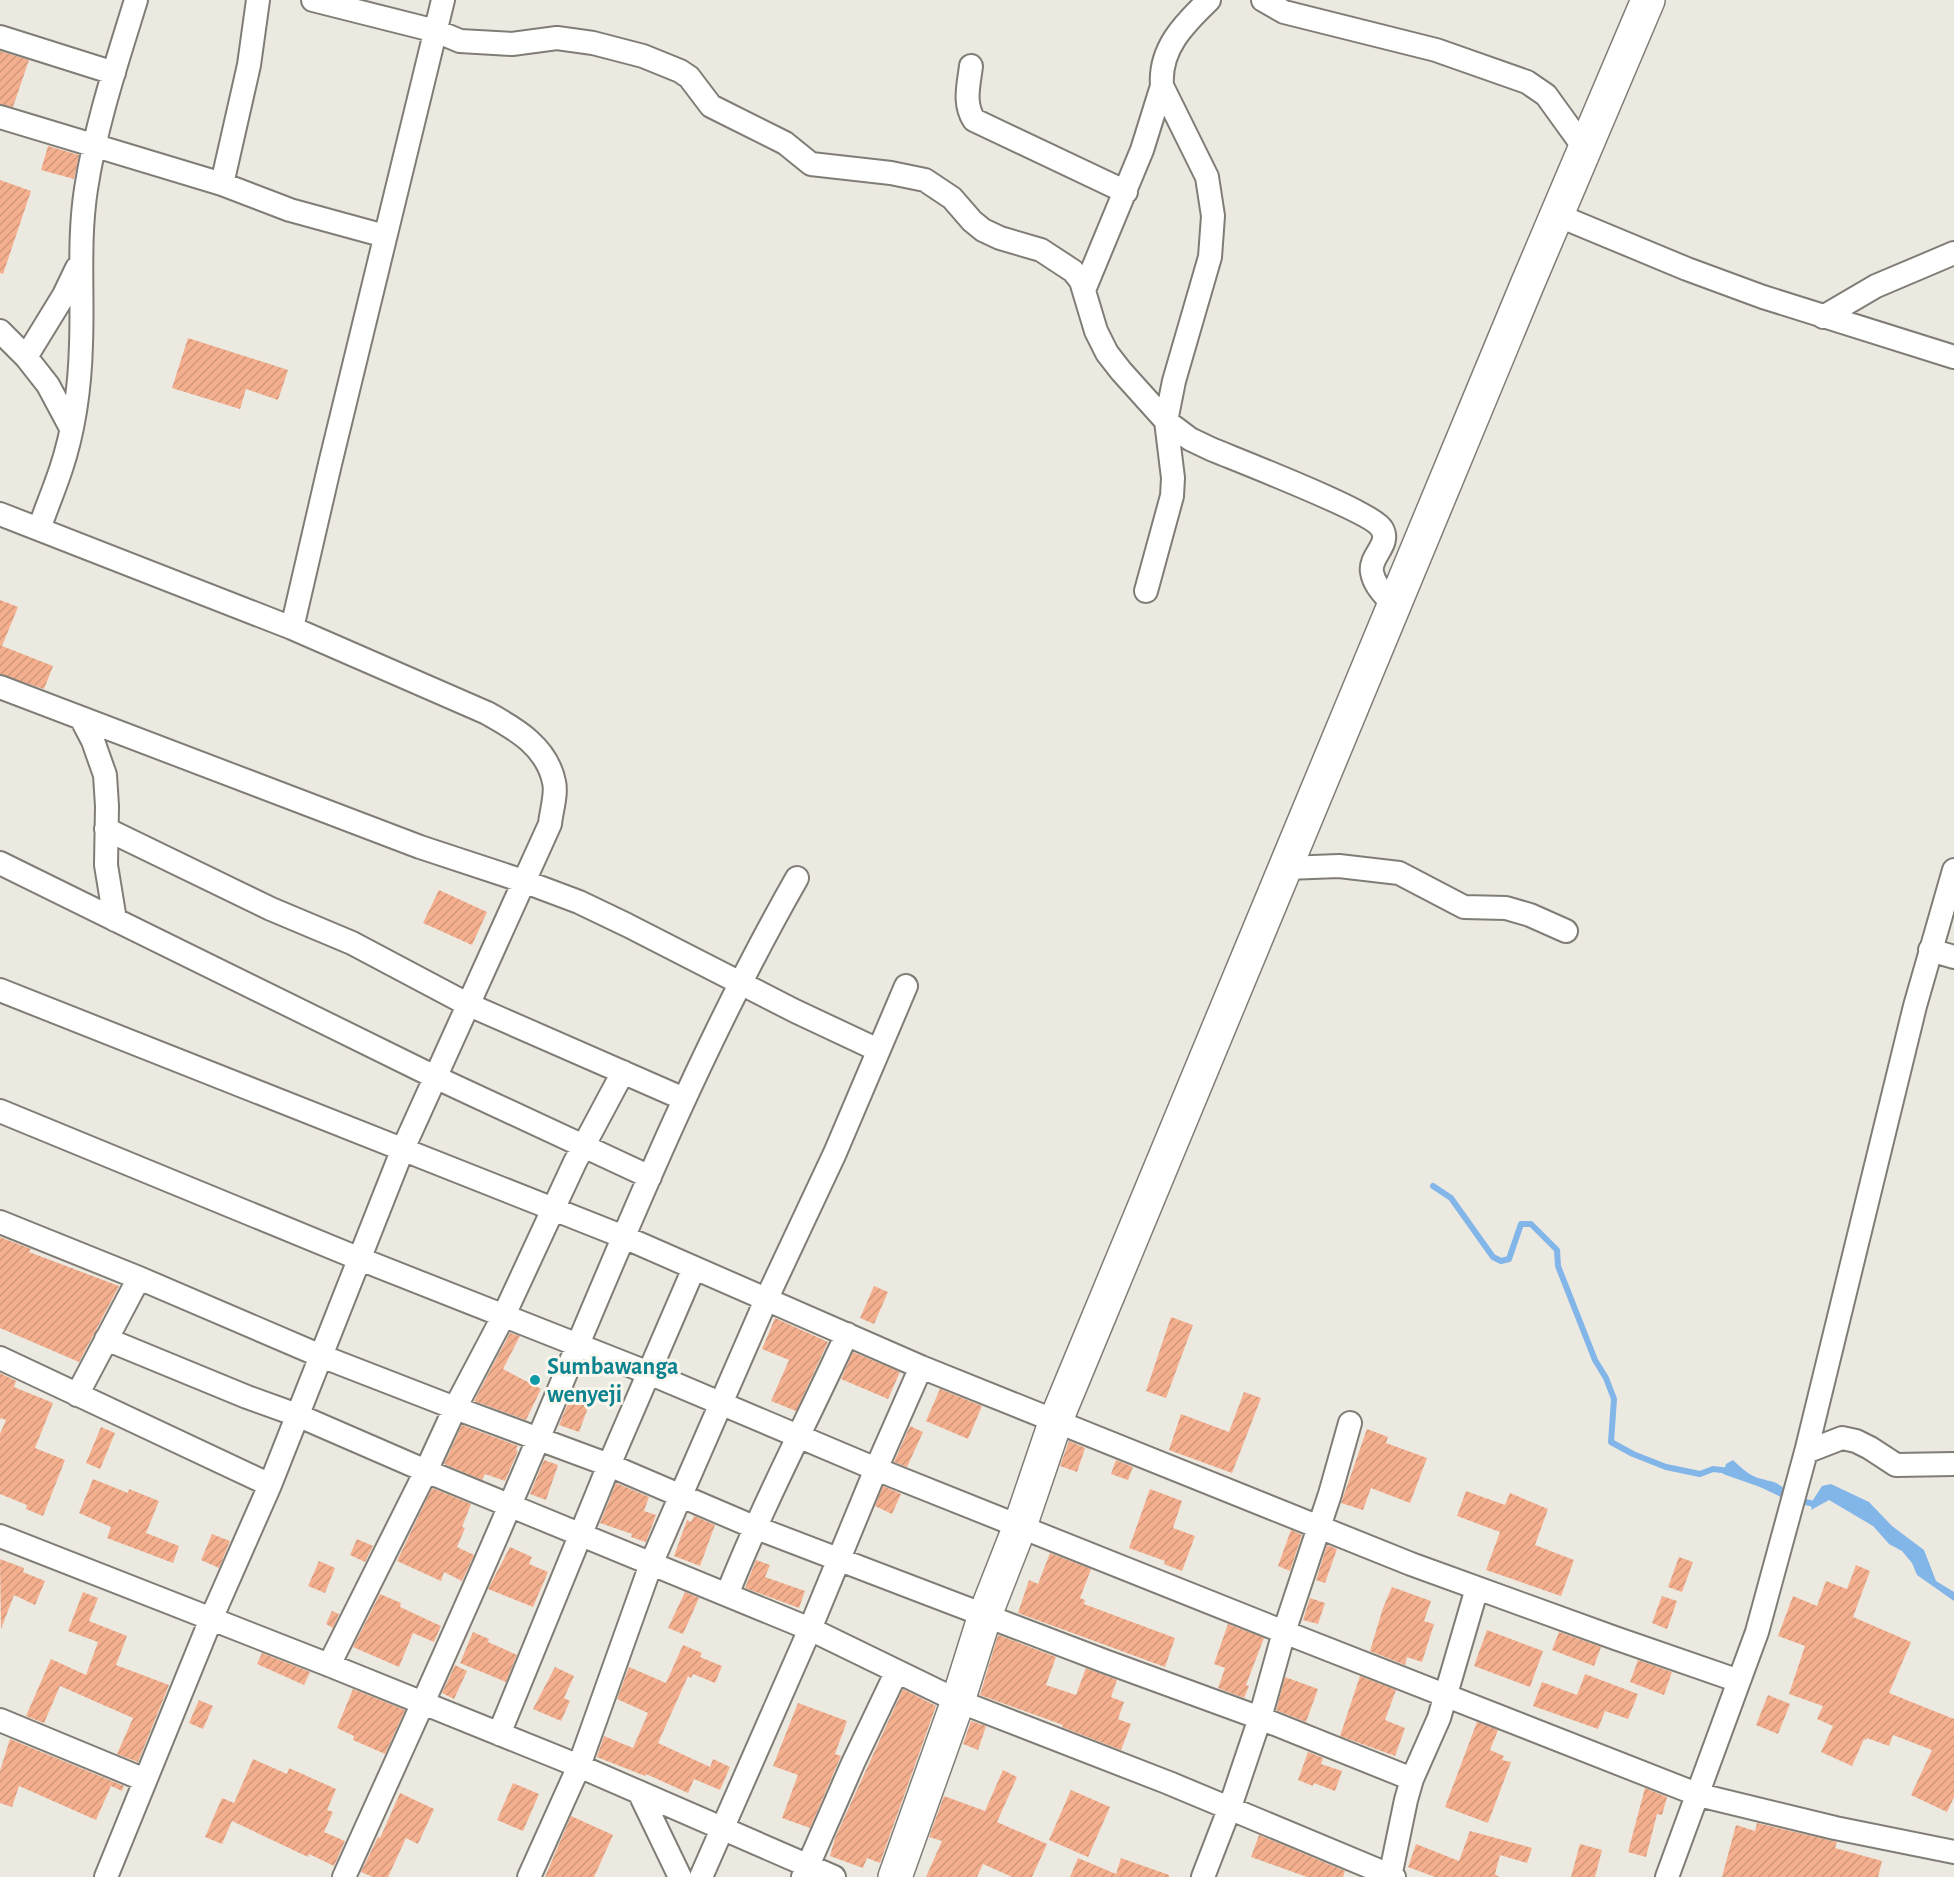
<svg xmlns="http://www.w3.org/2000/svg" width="1954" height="1877" font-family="'Alegreya Sans',sans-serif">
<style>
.water{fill:#82b6e9}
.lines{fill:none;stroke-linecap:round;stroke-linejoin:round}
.stream{stroke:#82b6e9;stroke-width:6}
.building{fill:url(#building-hatch)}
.street-casing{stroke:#807d76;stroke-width:26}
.secondary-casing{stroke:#807d76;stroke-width:36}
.street{stroke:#fff;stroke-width:22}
.secondary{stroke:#fff;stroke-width:33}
.culture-dot{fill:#0f9aa8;stroke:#faf7ee;stroke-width:2}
.labels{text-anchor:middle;stroke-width:6;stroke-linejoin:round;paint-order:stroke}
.culture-label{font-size:24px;font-weight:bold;fill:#0d838f;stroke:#faf7ee;text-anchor:start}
</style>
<defs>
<pattern id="building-hatch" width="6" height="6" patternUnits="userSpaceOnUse" patternTransform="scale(1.5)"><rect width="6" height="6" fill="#f4b08e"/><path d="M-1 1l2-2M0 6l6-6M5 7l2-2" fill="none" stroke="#d1977a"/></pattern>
</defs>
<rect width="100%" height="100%" fill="#ece9e1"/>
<!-- water -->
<path class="water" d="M 1733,1460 C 1741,1468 1751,1477 1762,1479 C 1776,1483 1773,1480 1785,1489 L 1785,1499 L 1760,1487 L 1723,1474 L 1726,1464 Z
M 1831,1484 L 1869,1502 L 1892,1526 L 1924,1550 L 1936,1581 L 1954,1592 L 1954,1601 L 1917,1575 L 1912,1563 L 1902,1551 L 1889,1544 L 1873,1526 L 1829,1500 L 1811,1510 L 1813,1500 L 1822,1486 Z"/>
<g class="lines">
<!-- stream -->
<path class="stream" d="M 1433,1186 L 1451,1198 L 1493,1257 L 1501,1261 L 1509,1259 L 1521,1224 L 1531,1224 L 1557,1250 L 1558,1266 L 1595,1360 L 1606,1378 L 1614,1399 L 1611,1442 L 1633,1454 L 1666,1467 L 1700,1474 L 1713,1469 L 1730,1471
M 1797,1500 L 1814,1504 L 1818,1500"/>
</g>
<!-- building -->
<path class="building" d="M 0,51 L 29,60 L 13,107 L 0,104 Z
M 48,146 L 79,155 L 74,179 L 41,170 Z
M 0,180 L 31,191 L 3,274 L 0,273 Z
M 188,338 L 288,370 L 278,400 L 246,389 L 240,409 L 172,388 Z
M 0,600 L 18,607 L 2,646 L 53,666 L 44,689 L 0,674 Z
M 439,890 L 487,912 L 472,945 L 423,923 Z
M 0,1237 L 31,1249 L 29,1252 L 119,1286 L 79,1362 L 0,1328 Z
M 874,1286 L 888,1292 L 874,1324 L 860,1318 Z
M 1171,1317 L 1193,1325 L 1166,1398 L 1146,1391 Z
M 775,1318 L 828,1342 L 796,1411 L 771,1401 L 789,1360 L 762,1349 Z
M 510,1333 L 520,1336 L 503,1369 L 541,1389 L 526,1420 L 474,1401 Z
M 853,1352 L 900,1372 L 888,1399 L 841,1379 Z
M 0,1373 L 16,1381 L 14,1387 L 53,1403 L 35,1448 L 65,1460 L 43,1516 L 26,1509 L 27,1505 L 0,1494 L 0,1434 L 6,1420 L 1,1418 L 0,1420 Z
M 575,1387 L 593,1394 L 579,1432 L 559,1425 Z
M 940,1389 L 982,1406 L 968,1439 L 926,1421 Z
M 1244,1392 L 1261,1398 L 1232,1473 L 1169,1450 L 1181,1414 L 1229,1432 Z
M 462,1425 L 518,1446 L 516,1450 L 518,1451 L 505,1481 L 485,1474 L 482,1480 L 444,1464 Z
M 910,1426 L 923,1432 L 907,1467 L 894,1462 Z
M 101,1427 L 115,1433 L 100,1469 L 86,1463 Z
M 1367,1429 L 1388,1437 L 1386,1443 L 1427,1458 L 1410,1503 L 1371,1488 L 1363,1510 L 1341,1503 Z
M 1069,1441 L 1085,1448 L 1077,1472 L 1060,1466 Z
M 544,1460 L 558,1465 L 546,1500 L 530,1494 Z
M 1116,1460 L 1133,1467 L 1128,1480 L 1111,1474 Z
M 93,1479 L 128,1493 L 129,1489 L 159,1501 L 146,1533 L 179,1546 L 173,1563 L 107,1538 L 111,1527 L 79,1513 Z
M 616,1483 L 649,1497 L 644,1511 L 656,1515 L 646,1542 L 631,1537 L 632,1534 L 600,1523 Z
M 883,1486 L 901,1494 L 892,1514 L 875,1506 Z
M 432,1488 L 471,1504 L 462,1527 L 465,1528 L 457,1547 L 474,1555 L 462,1581 L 444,1572 L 441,1581 L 397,1561 Z
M 1150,1489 L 1182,1501 L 1173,1528 L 1195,1536 L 1182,1571 L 1164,1564 L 1165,1561 L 1129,1548 Z
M 1466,1491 L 1505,1505 L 1510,1493 L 1548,1509 L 1535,1545 L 1574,1560 L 1561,1596 L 1486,1570 L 1500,1532 L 1457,1516 Z
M 694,1516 L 715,1525 L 700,1566 L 674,1556 L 687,1520 L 691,1522 Z
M 1291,1530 L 1302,1535 L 1290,1571 L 1278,1566 Z
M 212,1534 L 230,1541 L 219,1568 L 201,1560 Z
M 357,1539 L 373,1546 L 365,1562 L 350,1555 Z
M 1327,1545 L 1337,1549 L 1325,1583 L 1316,1580 Z
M 510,1547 L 532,1557 L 529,1564 L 548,1572 L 533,1607 L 488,1589 Z
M 1050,1553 L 1091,1569 L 1080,1598 L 1085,1600 L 1084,1604 L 1175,1638 L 1165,1667 L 1018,1613 L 1029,1580 L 1038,1584 Z
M 1679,1557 L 1693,1562 L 1682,1592 L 1668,1587 Z
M 0,1559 L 24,1568 L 23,1572 L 45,1581 L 35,1605 L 14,1595 L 1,1629 Z
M 756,1560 L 770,1565 L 765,1577 L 805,1591 L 799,1608 L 745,1588 Z
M 319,1561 L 335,1568 L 325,1593 L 308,1586 Z
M 1856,1565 L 1870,1571 L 1853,1617 L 1911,1642 L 1889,1693 L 1954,1719 L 1954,1797 L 1947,1812 L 1911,1795 L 1932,1750 L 1893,1735 L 1889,1746 L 1867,1738 L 1866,1740 L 1864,1739 L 1852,1766 L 1821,1752 L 1833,1726 L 1817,1719 L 1823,1706 L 1789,1694 L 1805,1646 L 1778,1636 L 1793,1596 L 1817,1606 L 1826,1581 L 1847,1589 Z
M 1392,1587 L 1431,1601 L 1424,1621 L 1434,1624 L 1422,1662 L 1407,1657 L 1405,1665 L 1370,1651 L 1383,1608 Z
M 83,1592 L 98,1598 L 89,1621 L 127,1636 L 116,1665 L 169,1685 L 138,1762 L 117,1754 L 133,1718 L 60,1686 L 44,1723 L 26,1716 L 51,1659 L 86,1675 L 98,1642 L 68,1631 Z
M 685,1592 L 699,1598 L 683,1634 L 668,1628 Z
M 380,1594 L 401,1603 L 400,1607 L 441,1626 L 434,1642 L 413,1633 L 399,1667 L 353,1647 Z
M 1662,1596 L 1677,1601 L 1667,1629 L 1652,1623 Z
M 1310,1598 L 1325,1603 L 1318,1624 L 1303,1620 Z
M 332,1611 L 339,1614 L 333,1628 L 326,1624 Z
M 1228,1624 L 1264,1638 L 1246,1685 L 1249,1686 L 1244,1698 L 1218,1688 L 1225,1668 L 1214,1664 Z
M 1487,1630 L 1543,1651 L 1530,1687 L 1474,1666 Z
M 473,1632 L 489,1639 L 488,1642 L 517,1655 L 506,1682 L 460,1663 Z
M 1559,1632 L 1601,1647 L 1594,1666 L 1552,1650 Z
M 998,1635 L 1056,1657 L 1046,1685 L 1076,1695 L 1086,1668 L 1117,1680 L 1111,1697 L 1124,1702 L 1118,1719 L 1131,1724 L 1121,1750 L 1062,1727 L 1063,1725 L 980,1695 Z
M 683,1645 L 702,1653 L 700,1657 L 722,1666 L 715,1683 L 693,1674 L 691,1678 L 688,1676 L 658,1743 L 710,1767 L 713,1759 L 730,1767 L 720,1790 L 694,1779 L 688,1793 L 646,1774 L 645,1776 L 597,1757 L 604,1736 L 633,1748 L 648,1713 L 617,1699 L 629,1667 L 666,1683 Z
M 262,1653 L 310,1672 L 304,1685 L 257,1664 Z
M 1638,1660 L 1672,1672 L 1664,1695 L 1630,1682 Z
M 455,1665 L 467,1671 L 454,1699 L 442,1693 Z
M 555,1667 L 574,1676 L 564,1698 L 570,1701 L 561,1721 L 533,1709 Z
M 1585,1674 L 1638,1694 L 1628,1719 L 1605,1711 L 1598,1729 L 1533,1706 L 1542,1682 L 1577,1695 Z
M 1360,1676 L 1396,1690 L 1385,1720 L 1405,1728 L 1395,1756 L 1340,1736 Z
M 1285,1677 L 1318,1689 L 1306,1722 L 1276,1710 Z
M 353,1689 L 405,1710 L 385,1754 L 353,1740 L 354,1736 L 337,1728 Z
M 903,1689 L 936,1706 L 880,1863 L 867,1858 L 863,1868 L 830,1856 L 835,1838 Z
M 1768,1695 L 1790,1704 L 1778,1734 L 1756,1725 Z
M 199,1700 L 213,1706 L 203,1729 L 189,1723 Z
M 798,1703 L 847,1721 L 835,1754 L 841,1756 L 810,1828 L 782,1818 L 798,1775 L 773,1766 Z
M 971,1721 L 986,1726 L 978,1750 L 963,1744 Z
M 1477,1722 L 1498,1730 L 1490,1750 L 1504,1756 L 1502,1760 L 1511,1762 L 1488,1823 L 1445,1807 Z
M 10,1739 L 124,1786 L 122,1791 L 111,1786 L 96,1820 L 19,1786 L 12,1807 L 0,1803 L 0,1771 Z
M 1308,1752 L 1323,1758 L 1321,1764 L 1342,1771 L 1335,1791 L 1314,1783 L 1313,1786 L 1298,1780 Z
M 253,1759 L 287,1774 L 289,1768 L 336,1789 L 327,1810 L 333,1812 L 324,1832 L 345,1841 L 334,1866 L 309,1854 L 308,1857 L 232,1821 L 222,1844 L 205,1837 L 222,1798 L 234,1803 Z
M 1003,1770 L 1017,1777 L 997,1822 L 1047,1844 L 1032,1877 L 1012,1877 L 983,1864 L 977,1877 L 926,1877 L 942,1841 L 929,1837 L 944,1796 L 985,1811 Z
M 513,1783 L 539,1794 L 523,1831 L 497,1820 Z
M 1645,1788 L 1667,1797 L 1662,1815 L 1657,1814 L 1646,1857 L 1628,1852 Z
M 1071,1790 L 1110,1807 L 1088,1857 L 1049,1840 Z
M 400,1793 L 434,1809 L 418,1844 L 406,1838 L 388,1877 L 373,1877 L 361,1872 L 378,1837 L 380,1838 Z
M 571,1816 L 613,1835 L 594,1877 L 545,1877 Z
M 1757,1823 L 1837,1842 L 1835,1848 L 1882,1861 L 1878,1877 L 1722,1877 L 1736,1825 L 1755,1831 Z
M 1470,1831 L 1532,1848 L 1527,1863 L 1500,1855 L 1495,1874 L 1499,1877 L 1435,1877 L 1408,1867 L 1416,1844 L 1459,1861 Z
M 1259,1835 L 1345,1871 L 1343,1877 L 1307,1877 L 1251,1857 Z
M 1580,1844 L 1602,1850 L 1595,1877 L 1571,1877 Z
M 1078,1858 L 1116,1874 L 1121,1858 L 1169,1875 L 1169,1877 L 1070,1877 Z"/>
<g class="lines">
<defs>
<path id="street" d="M 313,0 L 436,31 L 460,41 L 512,44 L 557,38 L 593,43 L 643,56 L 680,71 L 689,77 L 711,106 L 785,143 L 811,164 L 891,173 L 925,180 L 952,198 L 972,221 L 983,230 L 1000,238 L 1041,250 L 1073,271 L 1081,281 L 1096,331 L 1107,353 L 1121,371 L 1166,421 L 1190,439 L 1211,449 C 1237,460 1373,512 1382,529 C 1391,545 1369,556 1372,572 C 1374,586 1386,596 1394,606
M 1263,0 L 1284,12 L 1436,50 L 1527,82 L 1546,95 L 1585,149
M 0,37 L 114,73
M 971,66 C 969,84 963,103 974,120 L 1126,192
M 0,117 L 222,184 L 290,210 L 385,236
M 222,184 L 249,65 L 258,0
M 1557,215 L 1687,269 L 1763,297 L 1954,357
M 1084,290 L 1142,150 L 1162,86
M 1823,317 L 1876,286 L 1954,253
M 0,331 L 26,357 L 48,385 L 71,428
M 26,357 L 64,295 L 77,268
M 0,514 L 292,628 L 487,713 C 516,729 547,747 554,782 C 557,794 551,812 550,824 L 402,1151 L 270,1485 L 211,1619 L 106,1877
M 39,529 C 46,509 54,490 61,469 C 74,430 80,385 81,344 C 83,292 78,241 86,189 C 96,124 117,62 136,0
M 1146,591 L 1172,496 L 1173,478 L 1166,421 L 1174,381 L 1210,257 L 1213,216 L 1207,177 L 1162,86 C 1159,49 1184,24 1209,0
M 292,628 L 330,464 L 443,0
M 0,687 L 420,847 L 523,881 L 579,902 L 627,925 L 795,1011 L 878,1050
M 82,720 L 93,741 L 105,775 L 107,806 L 106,865 L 115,920
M 106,829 L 271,909 L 352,943 L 467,1004 L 684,1099
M 0,863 L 435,1077 L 650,1177
M 1286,868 L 1339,866 L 1399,873 L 1464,907 L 1506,908 L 1530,915 L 1566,931
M 1930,950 L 1954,957
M 0,990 L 624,1237 L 921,1367 L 1411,1564 L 1615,1638 L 1739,1681
M 0,1111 L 360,1259 L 649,1373 L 876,1469 L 1284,1632 L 1699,1795 L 1835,1828 L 1954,1852
M 0,1222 L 139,1278 L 321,1356 L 455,1408 L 609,1465 L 754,1527 L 1107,1662 L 1260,1718 L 1412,1779
M 106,1339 L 247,1397 L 297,1415 L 426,1471 L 810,1629 L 958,1701 L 1169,1783 L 1394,1877
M 0,1358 L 270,1485
M 77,1395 L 139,1278
M 1806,1452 L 1842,1438 L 1856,1441 L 1870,1448 L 1896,1465 L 1954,1464
M 0,1536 L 329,1665 L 579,1766 L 651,1564 L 766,1300 L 835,1153 L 906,986
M 727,1595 C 762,1506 807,1421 847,1334
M 329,1665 L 426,1471 L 455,1408 L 504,1315 L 575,1162 L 623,1072
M 0,1720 L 145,1780
M 499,1734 L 609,1465 L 694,1268
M 639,1792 L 680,1877
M 344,1877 C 400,1753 457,1630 510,1505 C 601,1294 683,1078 797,878
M 529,1877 L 579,1766 L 834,1877
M 701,1877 L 810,1629 L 876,1469 L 921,1367
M 803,1877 L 853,1763 L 896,1673
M 1203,1877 L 1230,1807 L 1260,1718 L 1284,1632 L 1330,1494 L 1350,1423
M 1390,1877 L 1406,1800 L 1412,1779 L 1439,1718 L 1477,1588
M 1667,1877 L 1757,1632 L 1806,1452 L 1915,1006 L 1954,870"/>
<path id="secondary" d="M 895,1877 L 958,1701 L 985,1615 L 1020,1526 L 1056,1420 L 1527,285 L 1648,0"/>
</defs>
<!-- street casing -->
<use href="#street" class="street-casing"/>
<!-- secondary casing -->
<use href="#secondary" class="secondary-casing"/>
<!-- street -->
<use href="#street" class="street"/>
<!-- secondary -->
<use href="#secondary" class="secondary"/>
</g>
<!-- markers -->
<circle class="culture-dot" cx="535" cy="1380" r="6"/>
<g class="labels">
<!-- culture labels -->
<g class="culture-label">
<text x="547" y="1374">Sumbawanga<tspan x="547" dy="28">wenyeji</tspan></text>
</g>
</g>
</svg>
